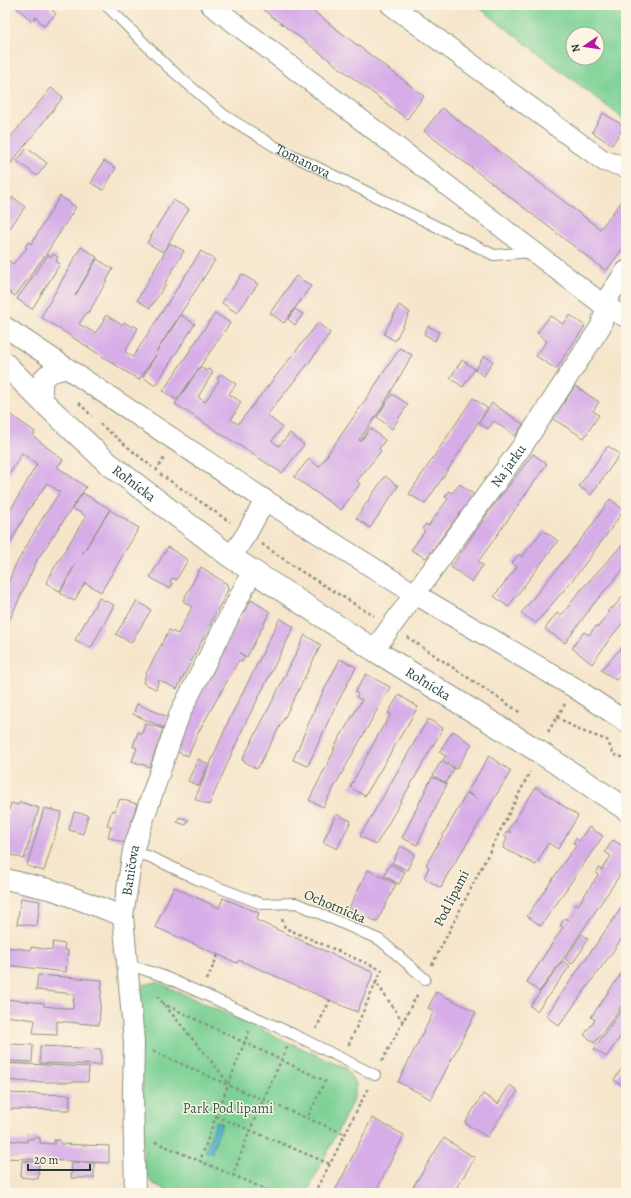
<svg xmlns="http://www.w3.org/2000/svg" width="631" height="1198" font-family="Alegreya,serif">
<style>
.green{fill:#7cd195;stroke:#4e8764;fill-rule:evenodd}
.water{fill:#46aac6;stroke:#32747d}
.building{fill:#d7ade8}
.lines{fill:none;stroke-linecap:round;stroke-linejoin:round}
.service-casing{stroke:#8a9180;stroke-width:12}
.minor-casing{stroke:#8a9180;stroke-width:22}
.tertiary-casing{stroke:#8a9180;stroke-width:24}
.path{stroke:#8a9180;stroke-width:2.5;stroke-dasharray:3 3;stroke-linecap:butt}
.service{stroke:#fff;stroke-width:10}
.minor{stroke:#fff;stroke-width:20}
.tertiary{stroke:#fff;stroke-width:22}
.labels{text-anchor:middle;stroke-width:3;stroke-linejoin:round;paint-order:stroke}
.street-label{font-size:14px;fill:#1f3d34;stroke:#fcf5e5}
.park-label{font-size:14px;fill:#325b47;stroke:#fcf5e5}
</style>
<rect width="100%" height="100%" fill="#fcf5e5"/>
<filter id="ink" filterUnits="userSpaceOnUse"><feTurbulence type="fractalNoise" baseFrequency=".025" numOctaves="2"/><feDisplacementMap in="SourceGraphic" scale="8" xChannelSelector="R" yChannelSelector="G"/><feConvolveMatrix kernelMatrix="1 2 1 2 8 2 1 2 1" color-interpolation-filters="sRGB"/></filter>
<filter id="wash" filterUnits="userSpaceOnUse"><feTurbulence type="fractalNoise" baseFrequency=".012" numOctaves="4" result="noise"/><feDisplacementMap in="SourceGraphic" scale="16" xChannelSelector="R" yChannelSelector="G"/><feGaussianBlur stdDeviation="0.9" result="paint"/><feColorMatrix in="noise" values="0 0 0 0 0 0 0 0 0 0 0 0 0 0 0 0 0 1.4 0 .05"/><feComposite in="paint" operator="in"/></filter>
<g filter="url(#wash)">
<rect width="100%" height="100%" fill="#f6e5cb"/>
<!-- green -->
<path class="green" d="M 476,5 L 626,5 L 626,121 ZM 573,34 L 597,34 L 597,58 L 573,58 Z
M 157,982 L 345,1068 L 356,1084 L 354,1098 L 307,1193 L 172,1193 L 152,1183 L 144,1171 L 140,997 L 143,985 Z"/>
<!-- water -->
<path class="water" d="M 216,1121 L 222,1123 L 211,1154 L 205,1152 Z"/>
<g id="blocks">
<!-- building -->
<path class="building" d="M 20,5 L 47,5 L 56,14 L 44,26 L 36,17 L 32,21 L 17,8 Z
M 257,5 L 305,5 L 424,96 L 407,119 Z
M 51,88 L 63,97 L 5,171 L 5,144 Z
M 442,108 L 600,229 L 626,196 L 626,244 L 606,271 L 424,131 Z
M 603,113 L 624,126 L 612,145 L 592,132 Z
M 27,148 L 47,163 L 37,176 L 17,161 Z
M 104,161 L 116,168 L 103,190 L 91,183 Z
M 60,196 L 76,207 L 46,254 L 15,296 L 5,289 L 5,258 L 13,264 L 27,248 L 25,247 L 29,242 L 31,244 Z
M 13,197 L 25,207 L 5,235 L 5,209 Z
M 173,200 L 189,209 L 163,252 L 147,243 Z
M 170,243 L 184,251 L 165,283 L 166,284 L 150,308 L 137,300 Z
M 81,247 L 97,257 L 75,296 L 97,259 L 113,269 L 92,307 L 89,312 L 87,312 L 79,324 L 95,333 L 104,321 L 103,320 L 106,315 L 122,325 L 124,322 L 132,327 L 133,325 L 138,328 L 125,352 L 133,357 L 201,251 L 215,260 L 156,352 L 181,315 L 195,324 L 155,386 L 143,377 L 156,355 L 139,380 L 41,317 Z
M 53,254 L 58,257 L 56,261 L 60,264 L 32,309 L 17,299 L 48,255 L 51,257 Z
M 242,274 L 258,284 L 237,313 L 222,303 Z
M 296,276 L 311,286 L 284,323 L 270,313 Z
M 399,305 L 410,312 L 395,341 L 384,334 Z
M 295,309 L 303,314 L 295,325 L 288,319 Z
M 215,313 L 230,323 L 177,400 L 163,391 Z
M 570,315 L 585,326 L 556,369 L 536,356 L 547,341 L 537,333 L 550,316 L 563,324 Z
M 318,323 L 330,333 L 308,364 L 267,415 L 282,427 L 272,441 L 279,446 L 290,433 L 304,445 L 282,473 L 175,404 L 200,367 L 206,371 L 208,369 L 213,372 L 198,397 L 205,402 L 219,380 L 217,379 L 221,374 L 236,384 L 229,394 L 241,402 L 231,420 L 238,424 Z
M 428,326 L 439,332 L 435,341 L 424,334 Z
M 400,348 L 412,355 L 381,409 L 359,440 L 360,441 L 364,437 L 370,428 L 385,440 L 379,449 L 381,451 L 357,481 L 360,484 L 341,510 L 294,477 L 309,459 L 319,467 L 362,405 Z
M 484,356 L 493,361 L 484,376 L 475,370 Z
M 462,360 L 475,369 L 463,387 L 450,378 Z
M 575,386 L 599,402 L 593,411 L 599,415 L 584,438 L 553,419 Z
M 392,394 L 408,404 L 392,429 L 377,417 Z
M 473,398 L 487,408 L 461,450 L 425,504 L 409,494 Z
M 492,403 L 523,424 L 515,436 L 494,421 L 488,429 L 479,423 Z
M 7,412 L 35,432 L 33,436 L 63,460 L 57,467 L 86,487 L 37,560 L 5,630 L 5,591 L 15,566 L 42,519 L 60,492 L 47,483 L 27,512 L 5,552 L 5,520 L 37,464 L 22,453 L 5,482 L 5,445 L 7,442 L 5,440 L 5,415 Z
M 608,446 L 620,454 L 591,495 L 579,486 Z
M 533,454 L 547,464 L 478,562 L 483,565 L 472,582 L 451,567 L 490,510 Z
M 385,476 L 398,486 L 370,528 L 356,518 Z
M 460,484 L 474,495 L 426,558 L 411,550 L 425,531 L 422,529 L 426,524 L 429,526 L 431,522 L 448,499 L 445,497 L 449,491 L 452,493 Z
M 83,493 L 110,509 L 82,554 L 110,510 L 139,528 L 101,592 L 85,583 L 74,601 L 60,593 L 75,565 L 60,591 L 46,583 L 54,568 L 86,516 L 72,508 Z
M 610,499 L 624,510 L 604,538 L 575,577 L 536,623 L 521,613 L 590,528 Z
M 543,530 L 558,541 L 508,607 L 494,596 L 517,567 L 512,563 L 519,554 L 522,557 Z
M 622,545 L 626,548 L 626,566 L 595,602 L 565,643 L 545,629 L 557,613 L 561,616 L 580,591 Z
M 168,547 L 188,560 L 176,580 L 172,578 L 170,582 L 173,584 L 169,589 L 150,577 Z
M 201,567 L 227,584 L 228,590 L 177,689 L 159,680 L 156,689 L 143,683 L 146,674 L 169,630 L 178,634 L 192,607 L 183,601 Z
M 626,592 L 626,619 L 611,637 L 592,664 L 572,648 L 584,632 L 589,635 L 596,626 L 598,627 L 609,613 L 607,612 L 611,607 L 613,608 Z
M 99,598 L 114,605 L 91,648 L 75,640 Z
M 251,600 L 270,612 L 247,657 L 240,653 L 245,657 L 242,662 L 239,660 L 199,731 L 188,756 L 175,751 L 185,724 L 226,644 Z
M 137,601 L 151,610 L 131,643 L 116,634 Z
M 280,618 L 294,627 L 244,726 L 209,805 L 195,799 L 229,720 Z
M 305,635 L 321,645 L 290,707 L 257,769 L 242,760 L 274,698 Z
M 626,643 L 626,670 L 616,680 L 601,670 Z
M 340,659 L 356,667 L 332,713 L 308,766 L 293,760 L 316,706 Z
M 366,674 L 390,687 L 323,807 L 309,800 L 335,749 L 333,749 L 362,700 L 356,697 L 358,694 L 355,692 Z
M 399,695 L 418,707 L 365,796 L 350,787 L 383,726 L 384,726 L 391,714 L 388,713 Z
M 137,704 L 168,717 L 164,728 L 133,714 Z
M 428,719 L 443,728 L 376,845 L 360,836 Z
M 145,723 L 163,729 L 150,767 L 132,761 L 137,748 L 133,747 L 138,732 L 142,734 Z
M 453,731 L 472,744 L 456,769 L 443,760 L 446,756 L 439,752 Z
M 489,756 L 511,771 L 446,877 L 441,888 L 424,878 L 429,867 L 426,865 L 467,793 L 477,799 L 467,792 Z
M 198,759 L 208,764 L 199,786 L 188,781 Z
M 441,761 L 454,769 L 446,783 L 433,775 Z
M 432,777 L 447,784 L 417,845 L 402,838 Z
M 536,787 L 578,816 L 558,849 L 548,843 L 536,865 L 503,848 L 507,838 L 504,836 L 507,831 L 510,833 L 511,831 L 508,830 Z
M 120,799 L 137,804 L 125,843 L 108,837 L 111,827 L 107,825 L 112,810 L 115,811 Z
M 20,802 L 39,808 L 24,859 L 5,853 L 9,840 L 5,839 L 5,817 L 7,817 L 11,803 L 18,805 Z
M 44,808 L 62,812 L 44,871 L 27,866 Z
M 74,812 L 88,815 L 83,834 L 69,830 Z
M 336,814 L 351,821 L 337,849 L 323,842 Z
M 179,817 L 188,820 L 186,825 L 177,822 Z
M 589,827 L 603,836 L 541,926 L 527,916 L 561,867 L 561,866 L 576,846 L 573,843 L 576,838 L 579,841 Z
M 613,840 L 626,848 L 626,866 L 572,946 L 539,992 L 527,982 L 563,927 L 560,925 L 565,918 L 568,920 L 574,910 L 573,909 L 576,904 L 578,905 L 598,875 L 596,873 L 599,868 L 601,870 L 611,856 L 605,852 Z
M 401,846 L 415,854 L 407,870 L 392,863 Z
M 390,864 L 405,872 L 399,884 L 384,876 Z
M 368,870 L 396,884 L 377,922 L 349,908 Z
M 174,887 L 219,908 L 223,898 L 259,913 L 256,920 L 374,973 L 357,1012 L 239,960 L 237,963 L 155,927 Z
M 21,898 L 40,901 L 37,926 L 17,924 Z
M 626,901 L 626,933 L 559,1026 L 546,1016 Z
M 582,934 L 588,939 L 583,946 L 584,947 L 572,964 L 565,959 Z
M 53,942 L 65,944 L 64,950 L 68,950 L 66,972 L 5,965 L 5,947 L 31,950 L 31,947 L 52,950 Z
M 563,961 L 570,966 L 537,1011 L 530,1006 Z
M 623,971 L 626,973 L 626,1000 L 595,1043 L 584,1035 L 595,1020 L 591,1017 Z
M 38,975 L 102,980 L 99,1025 L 57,1021 L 57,1035 L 33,1034 L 35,1020 L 5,1016 L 5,999 L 44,1003 L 44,1006 L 73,1009 L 74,994 L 36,990 Z
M 436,992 L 476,1012 L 431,1099 L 398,1082 L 434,1011 L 428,1008 Z
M 626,1003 L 626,1029 L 606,1057 L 594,1049 Z
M 10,1044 L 33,1045 L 32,1062 L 9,1061 Z
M 40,1046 L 101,1049 L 101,1065 L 40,1063 Z
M 5,1063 L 89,1067 L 88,1082 L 30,1082 L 5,1080 Z
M 625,1064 L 626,1064 L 626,1088 L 614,1080 Z
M 510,1085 L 518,1091 L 487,1137 L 465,1123 L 483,1094 L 498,1104 Z
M 5,1093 L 70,1095 L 70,1110 L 5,1109 Z
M 372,1118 L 404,1135 L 375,1193 L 334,1193 Z
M 33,1137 L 40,1138 L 40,1143 L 54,1144 L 54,1140 L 60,1140 L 60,1144 L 109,1146 L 109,1163 L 5,1158 L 5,1140 L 27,1142 L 27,1139 L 33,1139 Z
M 444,1138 L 475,1158 L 453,1193 L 409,1193 Z
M 22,1161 L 39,1162 L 38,1179 L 21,1177 Z
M 72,1162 L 94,1163 L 94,1178 L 71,1178 Z"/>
</g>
</g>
<g filter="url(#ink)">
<use href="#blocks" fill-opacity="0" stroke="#8a9180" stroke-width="1"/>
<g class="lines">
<defs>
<g id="service">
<path id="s1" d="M 106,5 L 168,67 L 224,115 L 274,146 L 494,255 L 531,252"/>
<path d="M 132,857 L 141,855 L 148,856 L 199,880 L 262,904 L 296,903 L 380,940 L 425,979"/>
<path d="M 127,964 L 163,976 L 293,1034 L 375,1075"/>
</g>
<g id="minor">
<path d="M 211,5 L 606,307 L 626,317"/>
<path d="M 391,5 L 604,161 L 626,167"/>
<path d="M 5,327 L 265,500 L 415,594 L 575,688 L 626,722"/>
<path d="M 43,402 C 40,376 42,374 67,368"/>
<path d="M 231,557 L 247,533 L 265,500"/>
<path id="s2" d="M 374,650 L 523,445 L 601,326 L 609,296 L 626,271"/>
<path d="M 5,879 L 53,890 L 123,916"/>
<path id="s3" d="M 135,1193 L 133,1093 L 134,1042 L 123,916 L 133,850 L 180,713 L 252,572"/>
</g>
<g id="tertiary">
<path id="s4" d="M 5,364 L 43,402 L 108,463 L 231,557 L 374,650 L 538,751 L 626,809"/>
</g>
</defs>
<!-- service casing -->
<use href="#service" class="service-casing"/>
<!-- minor casing -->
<use href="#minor" class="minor-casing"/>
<!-- tertiary casing -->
<use href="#tertiary" class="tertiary-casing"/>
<!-- path -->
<path class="path" d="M 79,403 L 92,416
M 100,424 L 152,467
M 156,471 L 164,458
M 160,474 L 230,522
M 262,544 L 299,570 L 374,616
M 407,637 L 521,713
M 557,717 L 579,730 L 607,740 L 614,755 L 626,758
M 548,732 L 565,704
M 282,919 L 285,928 L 382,970 L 376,982 L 403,1022
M 432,965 L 530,772
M 207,980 L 218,955
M 157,996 L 221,1073 L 228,1084
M 162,1003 L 325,1081 L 307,1118
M 316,1029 L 330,1000
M 249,1031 L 216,1116 L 200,1161 L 274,1193
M 348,1044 L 349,1044 L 376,982
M 287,1047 L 250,1130 L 330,1164
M 153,1051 L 228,1085 L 345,1134
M 382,1061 L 418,993
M 216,1116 L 250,1130 L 233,1175
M 155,1142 L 200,1161
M 314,1193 L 330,1164 L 368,1088"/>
<!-- service -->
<use href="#service" class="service"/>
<!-- minor -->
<use href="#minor" class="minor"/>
<!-- tertiary -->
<use href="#tertiary" class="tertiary"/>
</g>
</g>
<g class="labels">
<!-- street labels -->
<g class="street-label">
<text dy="5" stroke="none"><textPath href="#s1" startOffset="253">Tomanova</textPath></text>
<text dy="5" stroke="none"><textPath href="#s2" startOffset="228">Na jarku</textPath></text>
<text dy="5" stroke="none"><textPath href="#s4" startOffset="176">Roľnícka</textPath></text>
<text dy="5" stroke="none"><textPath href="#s4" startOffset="532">Roľnícka</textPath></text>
<text dy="5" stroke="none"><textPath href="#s3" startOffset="324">Baničova</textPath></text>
<text transform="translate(451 898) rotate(-63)" y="5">Pod lipami</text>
<text transform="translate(335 906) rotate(23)" y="5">Ochotnícka</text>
</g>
<!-- park labels -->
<g class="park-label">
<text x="228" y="1113">Park Pod lipami</text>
</g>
</g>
<!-- margin -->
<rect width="631" height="1198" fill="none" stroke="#fcf5e5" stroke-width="20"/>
<!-- north arrow -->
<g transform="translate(585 46) rotate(257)"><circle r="19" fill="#fcf5e5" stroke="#a4ab9e"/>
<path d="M0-3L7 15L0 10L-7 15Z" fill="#b5179e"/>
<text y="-6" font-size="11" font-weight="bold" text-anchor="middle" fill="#1f3d34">N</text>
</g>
<!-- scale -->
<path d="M28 1164v6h62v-6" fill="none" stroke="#1f3d34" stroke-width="2"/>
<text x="34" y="1164" font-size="12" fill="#1f3d34" stroke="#fcf5e5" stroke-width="3" paint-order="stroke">20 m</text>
</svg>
